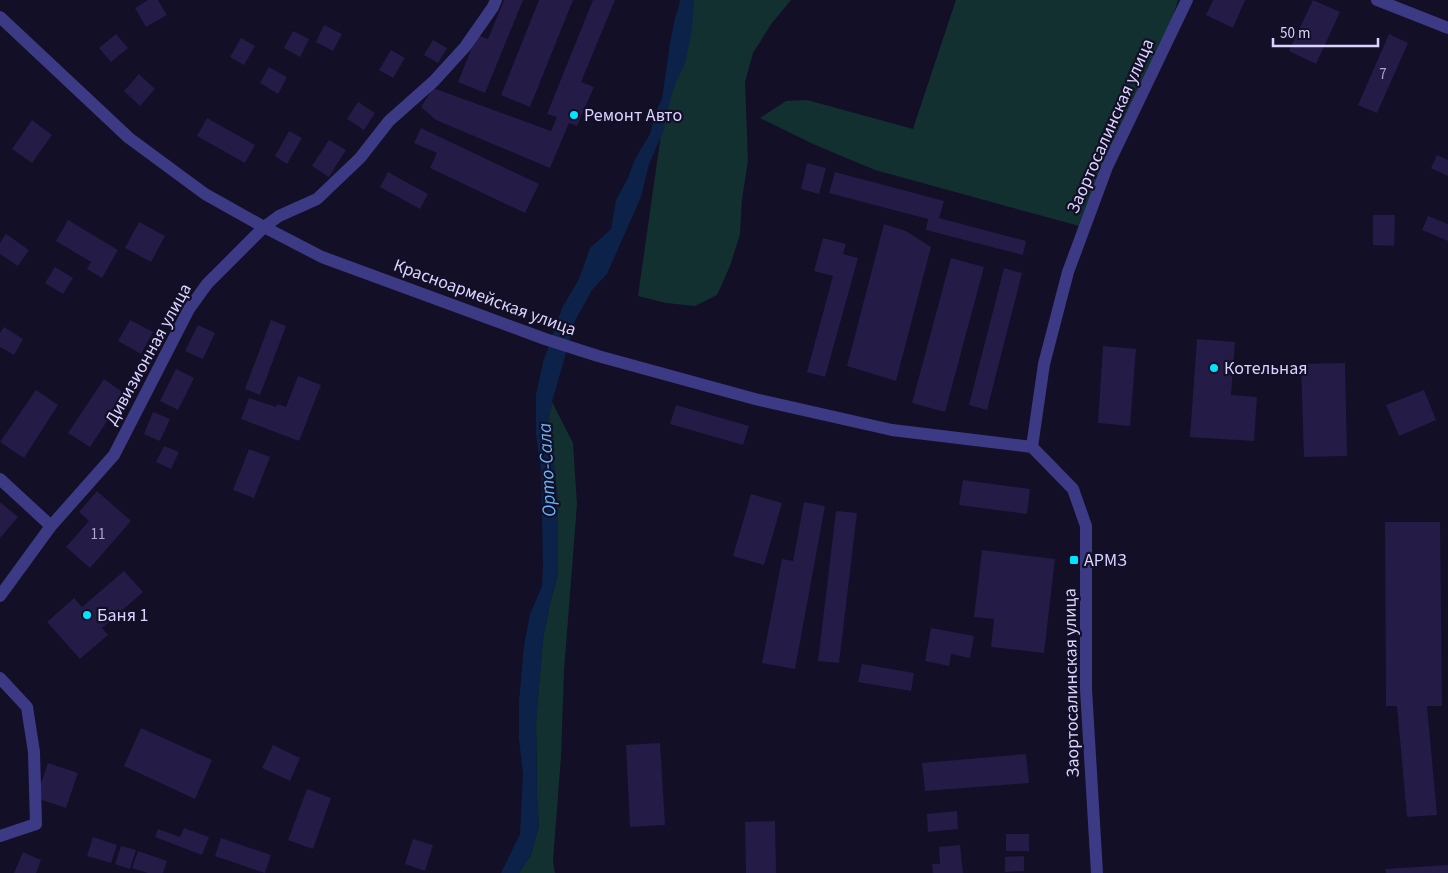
<svg xmlns="http://www.w3.org/2000/svg" width="1448" height="873" font-family="'Source Sans 3',sans-serif">
<style>
.green{fill:#12302f}
.water{fill:#0c2248}
.building{fill:#241b47}
.lines{fill:none;stroke-linecap:round;stroke-linejoin:round}
.minor{stroke:#3d3a85;stroke-width:12}
.tertiary{stroke:#3d3a85;stroke-width:12}
.poi-dot{fill:#00e5ff;stroke:#130f26;stroke-width:2}
.labels{text-anchor:middle;stroke-width:4.5;stroke-linejoin:round;paint-order:stroke}
.number-label{font-size:15px;fill:#aca6d1}
.poi-label{font-size:18px;fill:#d9d4ff;stroke:#130f26;text-anchor:start}
.street-label{font-size:18px;fill:#d9d4ff;stroke:#130f26}
.water-label{font-size:19px;font-style:italic;fill:#62b6ff;stroke:#130f26}
</style>
<rect width="100%" height="100%" fill="#130f26"/>
<!-- green -->
<path class="green" d="M 680,0 L 791,0 L 772,23 L 753,53 L 745,82 L 748,161 L 742,199 L 740,234 L 730,266 L 717,295 L 695,306 L 666,303 L 638,296 Z
M 956,0 L 1178,0 L 1165,43 L 1083,227 L 875,170 L 813,144 L 760,118 L 786,101 L 807,100 L 913,129 Z
M 552,402 L 573,443 L 577,504 L 564,671 L 561,757 L 553,861 L 555,873 L 519,873 L 531,855 L 539,825 L 537,797 L 536,722 L 543,638 L 550,603 L 558,574 L 558,503 L 546,432 Z"/>
<!-- water -->
<path class="water" d="M 681,0 L 694,0 L 692,30 L 685,64 L 676,82 L 669,103 L 664,130 L 649,164 L 641,197 L 607,274 L 592,290 L 575,321 L 552,402 L 546,432 L 555,469 L 558,503 L 558,574 L 550,603 L 543,638 L 536,722 L 537,797 L 539,825 L 531,855 L 519,873 L 501,873 L 520,834 L 523,774 L 519,739 L 519,702 L 524,646 L 530,614 L 542,586 L 543,563 L 541,471 L 536,434 L 536,395 L 543,362 L 562,308 L 579,279 L 590,248 L 611,229 L 616,200 L 628,178 L 635,159 L 650,134 L 656,111 L 662,99 L 670,43 L 675,18 Z"/>
<!-- building -->
<path class="building" d="M 148,0 L 158,0 L 167,15 L 146,27 L 135,8 Z
M 504,0 L 523,0 L 485,93 L 458,82 L 477,35 L 488,39 Z
M 539,0 L 573,0 L 530,107 L 501,95 Z
M 593,0 L 615,0 L 581,82 L 594,87 L 577,126 L 569,123 L 550,168 L 436,120 L 421,107 L 433,88 L 551,131 L 557,117 L 547,114 Z
M 1213,0 L 1245,0 L 1233,28 L 1206,15 Z
M 1313,0 L 1340,12 L 1316,64 L 1289,51 Z
M 324,25 L 342,34 L 333,51 L 316,42 Z
M 293,31 L 309,39 L 300,57 L 284,48 Z
M 116,34 L 128,48 L 111,62 L 99,48 Z
M 1389,34 L 1408,43 L 1377,113 L 1358,105 Z
M 241,38 L 255,46 L 244,65 L 230,57 Z
M 433,40 L 447,48 L 438,63 L 424,55 Z
M 391,50 L 405,58 L 393,78 L 379,70 Z
M 269,67 L 287,77 L 278,94 L 260,83 Z
M 139,74 L 155,89 L 140,106 L 124,91 Z
M 358,102 L 375,113 L 364,130 L 347,119 Z
M 207,118 L 255,145 L 245,163 L 197,136 Z
M 32,120 L 52,135 L 32,163 L 12,149 Z
M 421,128 L 539,184 L 525,213 L 430,168 L 437,153 L 414,143 Z
M 289,131 L 302,138 L 287,164 L 275,156 Z
M 329,140 L 346,150 L 329,177 L 312,166 Z
M 1437,155 L 1448,160 L 1448,176 L 1431,168 Z
M 807,163 L 826,168 L 819,194 L 801,189 Z
M 388,172 L 428,194 L 420,209 L 380,187 Z
M 835,172 L 944,201 L 939,218 L 1026,241 L 1023,255 L 926,230 L 928,219 L 829,193 Z
M 1373,215 L 1395,215 L 1394,246 L 1373,245 Z
M 1428,216 L 1448,224 L 1448,241 L 1422,230 Z
M 68,220 L 118,250 L 102,278 L 87,269 L 91,262 L 56,241 Z
M 139,222 L 165,236 L 151,262 L 125,248 Z
M 884,224 L 906,231 L 931,247 L 896,381 L 847,366 Z
M 6,234 L 29,250 L 18,266 L 0,254 L 0,243 Z
M 823,238 L 846,244 L 843,254 L 858,258 L 825,377 L 807,372 L 833,276 L 814,271 Z
M 951,258 L 984,267 L 945,412 L 912,403 Z
M 55,267 L 73,278 L 63,294 L 45,283 Z
M 1004,268 L 1022,273 L 987,410 L 969,405 Z
M 130,320 L 153,332 L 141,354 L 118,341 Z
M 271,320 L 286,326 L 260,395 L 245,389 Z
M 198,325 L 215,333 L 203,359 L 185,351 Z
M 4,327 L 23,339 L 14,355 L 0,347 L 0,333 Z
M 1197,339 L 1235,342 L 1231,395 L 1257,397 L 1254,441 L 1190,437 Z
M 1103,346 L 1136,349 L 1130,426 L 1098,423 Z
M 1345,363 L 1347,456 L 1304,457 L 1301,364 Z
M 176,369 L 194,378 L 178,410 L 160,401 Z
M 298,376 L 321,385 L 299,441 L 241,419 L 249,398 L 276,407 L 277,404 L 286,407 Z
M 104,379 L 125,394 L 90,447 L 68,433 Z
M 36,390 L 58,405 L 24,458 L 0,442 Z
M 1424,390 L 1436,420 L 1399,436 L 1386,405 Z
M 676,405 L 749,426 L 743,445 L 670,424 Z
M 153,412 L 170,419 L 160,441 L 144,434 Z
M 164,446 L 179,452 L 171,469 L 156,462 Z
M 249,449 L 270,457 L 254,498 L 233,490 Z
M 963,480 L 1030,489 L 1027,514 L 959,505 Z
M 97,491 L 131,521 L 90,568 L 66,547 L 89,521 L 79,512 Z
M 751,494 L 782,503 L 764,565 L 733,556 Z
M 0,502 L 18,517 L 0,538 Z
M 804,502 L 825,506 L 795,669 L 762,663 L 782,559 L 793,561 Z
M 836,511 L 857,513 L 839,663 L 818,661 Z
M 1385,522 L 1440,522 L 1442,706 L 1427,706 L 1437,815 L 1407,817 L 1397,706 L 1386,706 Z
M 982,550 L 1055,559 L 1044,653 L 991,647 L 994,619 L 974,617 Z
M 124,571 L 143,592 L 102,628 L 108,635 L 80,659 L 47,622 L 74,598 L 82,607 Z
M 931,628 L 974,636 L 970,658 L 951,654 L 949,666 L 925,661 Z
M 862,664 L 914,673 L 911,691 L 858,682 Z
M 141,728 L 212,760 L 195,799 L 124,766 Z
M 660,743 L 665,825 L 630,827 L 626,745 Z
M 273,745 L 300,758 L 290,781 L 262,768 Z
M 1026,754 L 1029,783 L 925,791 L 922,763 Z
M 48,763 L 78,773 L 66,808 L 36,798 Z
M 307,789 L 331,798 L 313,849 L 288,840 Z
M 957,811 L 958,829 L 928,832 L 927,814 Z
M 775,821 L 776,873 L 746,873 L 745,822 Z
M 184,828 L 209,837 L 202,855 L 155,837 L 158,829 L 180,837 Z
M 1006,834 L 1029,834 L 1029,851 L 1006,851 Z
M 93,837 L 117,845 L 111,863 L 87,856 Z
M 221,838 L 271,855 L 265,873 L 215,856 Z
M 413,839 L 433,845 L 425,871 L 405,864 Z
M 960,845 L 963,873 L 933,873 L 932,864 L 940,864 L 939,847 Z
M 121,846 L 136,850 L 130,869 L 115,864 Z
M 138,851 L 167,861 L 163,873 L 148,873 L 132,868 Z
M 23,852 L 41,860 L 36,873 L 14,873 Z
M 1024,856 L 1024,871 L 1005,872 L 1005,857 Z
M 1448,865 L 1448,873 L 1386,873 L 1385,869 Z"/>
<g class="lines">
<!-- minor -->
<path class="minor" d="M 1377,0 L 1448,28
M 0,479 L 51,526
M 0,596 L 51,526 L 114,455 L 189,309 L 207,284 L 264,227 L 279,216 L 317,199 L 360,158 L 389,121 L 434,81 L 465,47 L 493,7 L 496,0
M 0,678 L 27,707 L 34,752 L 36,824 L 0,836"/>
<!-- tertiary -->
<path class="tertiary" d="M 0,17 L 129,138 L 205,194 L 264,227 L 322,257 L 545,339 L 598,356 L 755,399 L 892,430 L 1032,447
M 1097,873 L 1086,689 L 1086,526 L 1073,489 L 1032,447 L 1044,364 L 1068,272 L 1107,167 L 1187,0"/>
</g>
<!-- markers -->
<g class="poi-dot">
<circle cx="574" cy="115" r="5"/>
<circle cx="1214" cy="368" r="5"/>
<rect x="1069" y="555" width="10" height="10" rx="2.5"/>
<circle cx="87" cy="615" r="5"/>
</g>
<g class="labels">
<!-- number labels -->
<g class="number-label">
<text x="1383" y="79">7</text>
<text x="98" y="539">11</text>
</g>
<!-- poi labels -->
<g class="poi-label">
<text x="584" y="121">Ремонт Авто</text>
<text x="1224" y="374">Котельная</text>
<text x="1084" y="566">АРМЗ</text>
<text x="97" y="621">Баня 1</text>
</g>
<!-- street labels -->
<g class="street-label">
<text transform="translate(1110 126) rotate(-66)" y="6">Заортосалинская улица</text>
<text transform="translate(485 297) rotate(20)" y="6">Красноармейская улица</text>
<text transform="translate(148 354) rotate(-61)" y="6">Дивизионная улица</text>
<text transform="translate(1071 683) rotate(-91)" y="6">Заортосалинская улица</text>
</g>
<!-- water labels -->
<g class="water-label">
<text transform="translate(546 470) rotate(-93)" y="7">Орто-Сала</text>
</g>
</g>
<!-- scale -->
<path d="M1273 38v8h105v-8" fill="none" stroke="#d9d4ff" stroke-width="2.5"/>
<text x="1280" y="38" font-size="15" fill="#d9d4ff" stroke="#130f26" stroke-width="4" paint-order="stroke">50 m</text>
</svg>
